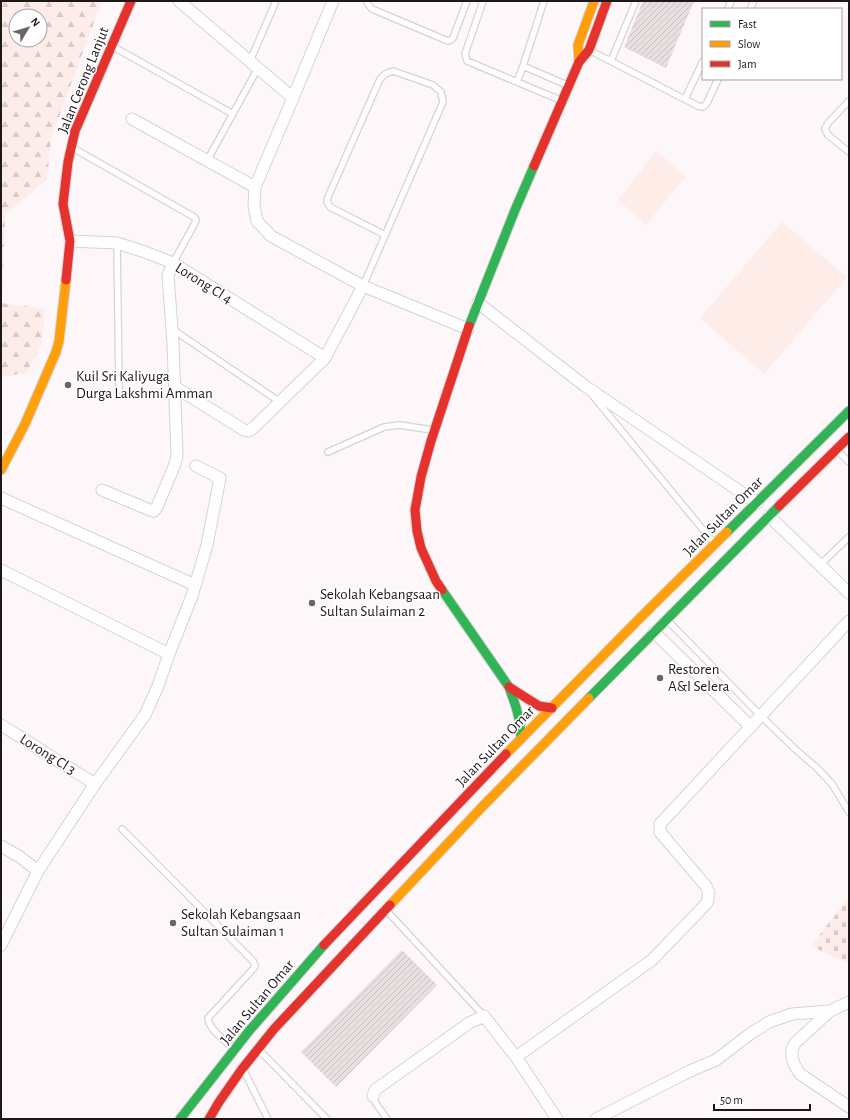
<svg xmlns="http://www.w3.org/2000/svg" width="850" height="1120" font-family="'Alegreya Sans',sans-serif">
<style>
.forest{fill:url(#forest-firs);fill-rule:evenodd}
.cemetery{fill:url(#cemetery-stones)}
.garden{fill:#fdece7}
.building{fill:url(#building-hatch)}
.lines{fill:none;stroke-linecap:round;stroke-linejoin:round}
.lane-casing{stroke:#d9d2d5;stroke-width:8}
.street-casing{stroke:#d9d2d5;stroke-width:13}
.fast-casing{stroke:#d9d2d5;stroke-width:11}
.slow-casing{stroke:#d9d2d5;stroke-width:11}
.jam-casing{stroke:#d9d2d5;stroke-width:11}
.lane{stroke:#fffefe;stroke-width:5.5}
.street{stroke:#fffefe;stroke-width:11}
.fast{stroke:#30b455;stroke-width:9}
.slow{stroke:#ff9f0a;stroke-width:9}
.jam{stroke:#e5322d;stroke-width:9}
.poi-dot{fill:#6c6568;stroke:#fff;stroke-width:1.5}
.labels{text-anchor:middle;stroke-width:3;stroke-linejoin:round;paint-order:stroke}
.street-label{font-size:15px;fill:#1e171a;stroke:#fff}
.poi-label{font-size:15px;fill:#1e171a;stroke:#fff;text-anchor:start}
</style>
<defs>
<pattern id="forest-firs" width="22" height="20" patternUnits="userSpaceOnUse"><rect width="22" height="20" fill="#fdece7"/><path d="M5 1l3.5 6h-7zM16 11l3.5 6h-7z" fill="#d8cac6"/></pattern>
<pattern id="cemetery-stones" width="16" height="16" patternUnits="userSpaceOnUse"><rect width="16" height="16" fill="#fdece7"/><path d="M2 7V4a2 2 0 0 1 4 0v3zM10 15v-3a2 2 0 0 1 4 0v3z" fill="#d8cac6"/></pattern>
<pattern id="building-hatch" width="6" height="6" patternUnits="userSpaceOnUse"><rect width="6" height="6" fill="#e9dfe0"/><path d="M-1 1l2-2M0 6l6-6M5 7l2-2" fill="none" stroke="#c7bfc0"/></pattern>
</defs>
<rect width="100%" height="100%" fill="#fdf7fa"/>
<!-- forest -->
<path class="forest" d="M 1,1 L 102,1 L 51,138 L 47,179 L 5,215 L 2,303 L 45,309 L 42,344 L 26,373 L 1,377 ZM 16,16 L 40,16 L 40,40 L 16,40 Z"/>
<!-- cemetery -->
<path class="cemetery" d="M 847,900 L 849,902 L 849,964 L 811,946 Z"/>
<!-- garden -->
<path class="garden" d="M 656,151 L 686,176 L 646,225 L 618,200 Z
M 782,222 L 847,277 L 764,374 L 700,318 Z"/>
<!-- building -->
<path class="building" d="M 643,1 L 694,1 L 666,68 L 624,47 Z
M 402,950 L 437,985 L 336,1087 L 301,1052 Z"/>
<g class="lines">
<defs>
<path id="lane" d="M 367,1 L 367,3 L 372,9 L 448,41 L 451,40 L 453,38 L 467,1
M 483,1 L 465,54 L 467,61 L 517,82 L 523,66 L 544,1
M 728,9 L 731,1
M 750,9 L 754,1
M 112,46 L 233,114
M 589,50 L 698,106 L 703,107 L 707,103 L 718,79
M 250,61 L 276,1
M 611,61 L 636,1
M 523,66 L 567,85
M 517,82 L 560,100
M 685,99 L 703,61
M 849,101 L 828,123 L 825,129 L 828,135 L 849,152
M 73,148 L 194,217 L 196,220 L 195,223 L 173,263
M 207,161 L 258,68
M 117,243 L 119,390
M 363,286 L 443,102 L 441,92 L 433,85 L 393,71 L 385,74 L 380,79 L 328,197 L 327,202 L 330,207 L 385,235
M 172,329 L 280,402
M 593,396 L 714,543
M 838,451 L 849,462
M 328,452 L 384,427 L 400,425 L 432,430
M 820,565 L 849,537
M 667,620 L 761,716 L 795,749 L 817,768 L 832,784 L 849,812
M 122,829 L 253,961 L 255,966 L 253,969 L 208,1018 C 208,1029 227,1042 234,1049
M 387,911 L 484,1016
M 259,1050 L 327,1119
M 244,1071 L 268,1119
M 373,1096 L 375,1102 L 387,1119"/>
<path id="street" d="M 179,1 L 293,98
M 132,119 L 255,187 L 293,98 L 333,1
M 255,187 L 254,205 L 257,221 L 271,236 L 363,286 L 468,329
M 70,241 L 117,243 L 145,252 L 173,263 L 325,358
M 478,303 L 585,386 L 757,503
M 175,387 L 244,430 L 248,431 L 252,429 L 325,358 L 363,286
M 102,490 L 150,510 L 154,511 L 157,507 L 175,464 L 177,456 L 173,344 L 168,275 L 173,263
M 1,498 L 195,585
M 769,516 L 849,593
M 1,570 L 169,654
M 654,632 L 751,727
M 1,725 L 95,784
M 1,846 L 20,857 L 38,871
M 1,945 L 38,871 L 95,784 L 145,715 L 158,686 L 169,654 L 192,596 L 207,545 L 220,478 L 196,466
M 830,1011 L 795,1043 L 792,1049 L 792,1057 L 794,1064 L 800,1074 L 849,1107
M 516,1057 L 652,960 L 707,903 L 709,893 L 706,886 L 665,838 L 660,832 L 660,824 L 849,621
M 373,1096 L 375,1090 L 469,1023 L 484,1016 L 516,1057 L 557,1119
M 596,1119 L 690,1071 L 716,1060 L 750,1034 L 769,1022 L 792,1014 L 830,1011 L 849,1002"/>
<path id="fast" d="M 469,326 L 515,210 L 534,166
M 727,532 L 849,411
M 442,590 L 509,687 L 516,707 L 520,723 L 521,739
M 589,698 L 779,506
M 180,1119 L 249,1031 L 324,945"/>
<path id="slow" d="M 579,62 L 578,45 L 594,1
M 1,470 L 25,424 L 56,352 L 59,341 L 66,280
M 506,754 L 642,616 L 727,532
M 390,905 L 482,807 L 589,698"/>
<path id="jam" d="M 534,166 L 579,62 L 589,50 L 607,1
M 66,280 L 70,241 L 63,204 L 68,162 L 75,131 L 131,1
M 779,506 L 849,437
M 442,590 L 436,581 L 421,548 L 417,531 L 415,510 L 421,477 L 431,441 L 469,326
M 509,687 L 539,706 L 552,708
M 324,945 L 506,754
M 209,1119 L 219,1102 L 242,1069 L 274,1029 L 390,905"/>
</defs>
<!-- lane casing -->
<use href="#lane" class="lane-casing"/>
<!-- street casing -->
<use href="#street" class="street-casing"/>
<!-- fast casing -->
<use href="#fast" class="fast-casing"/>
<!-- slow casing -->
<use href="#slow" class="slow-casing"/>
<!-- jam casing -->
<use href="#jam" class="jam-casing"/>
<!-- lane -->
<use href="#lane" class="lane"/>
<!-- street -->
<use href="#street" class="street"/>
<!-- fast -->
<use href="#fast" class="fast"/>
<!-- slow -->
<use href="#slow" class="slow"/>
<!-- jam -->
<use href="#jam" class="jam"/>
</g>
<!-- markers -->
<g class="poi-dot">
<circle cx="68" cy="385" r="4"/>
<circle cx="312" cy="603" r="4"/>
<circle cx="660" cy="678" r="4"/>
<circle cx="173" cy="923" r="4"/>
</g>
<g class="labels">
<!-- street labels -->
<g class="street-label">
<text transform="translate(83 80) rotate(-68)" y="5">Jalan Cerong Lanjut</text>
<text transform="translate(204 283) rotate(32)" y="5">Lorong Cl 4</text>
<text transform="translate(723 516) rotate(-45)" y="5">Jalan Sultan Omar</text>
<text transform="translate(495 746) rotate(-46)" y="5">Jalan Sultan Omar</text>
<text transform="translate(48 754) rotate(32)" y="5">Lorong Cl 3</text>
<text transform="translate(257 1002) rotate(-50)" y="5">Jalan Sultan Omar</text>
</g>
<!-- poi labels -->
<g class="poi-label">
<text x="76" y="381">Kuil Sri Kaliyuga<tspan x="76" dy="17">Durga Lakshmi Amman</tspan></text>
<text x="320" y="599">Sekolah Kebangsaan<tspan x="320" dy="17">Sultan Sulaiman 2</tspan></text>
<text x="668" y="674">Restoren<tspan x="668" dy="17">A&amp;I Selera</tspan></text>
<text x="181" y="919">Sekolah Kebangsaan<tspan x="181" dy="17">Sultan Sulaiman 1</tspan></text>
</g>
</g>
<!-- border -->
<rect width="850" height="1120" fill="none" stroke="#1e171a" stroke-width="4"/>
<!-- legend -->
<rect x="702" y="8" width="140" height="72" fill="#ffffff" stroke="#a5a2a3"/>
<rect x="710" y="21" width="20" height="6" fill="#30b455" stroke="#a5a2a3"/>
<text x="738" y="28" font-size="12" fill="#1e171a">Fast</text>
<rect x="710" y="41" width="20" height="6" fill="#ff9f0a" stroke="#a5a2a3"/>
<text x="738" y="48" font-size="12" fill="#1e171a">Slow</text>
<rect x="710" y="61" width="20" height="6" fill="#e5322d" stroke="#a5a2a3"/>
<text x="738" y="68" font-size="12" fill="#1e171a">Jam</text>
<!-- north arrow -->
<g transform="translate(28 28) rotate(52)"><circle r="19" fill="#ffffff" stroke="#a5a2a3"/>
<path d="M0-3L7 15L0 10L-7 15Z" fill="#6c6568"/>
<text y="-6" font-size="11" font-weight="bold" text-anchor="middle" fill="#1e171a">N</text>
</g>
<!-- scale -->
<path d="M714 1104v6h96v-6" fill="none" stroke="#1e171a" stroke-width="2"/>
<text x="720" y="1104" font-size="12" fill="#1e171a" stroke="#ffffff" stroke-width="3" paint-order="stroke">50 m</text>
</svg>
